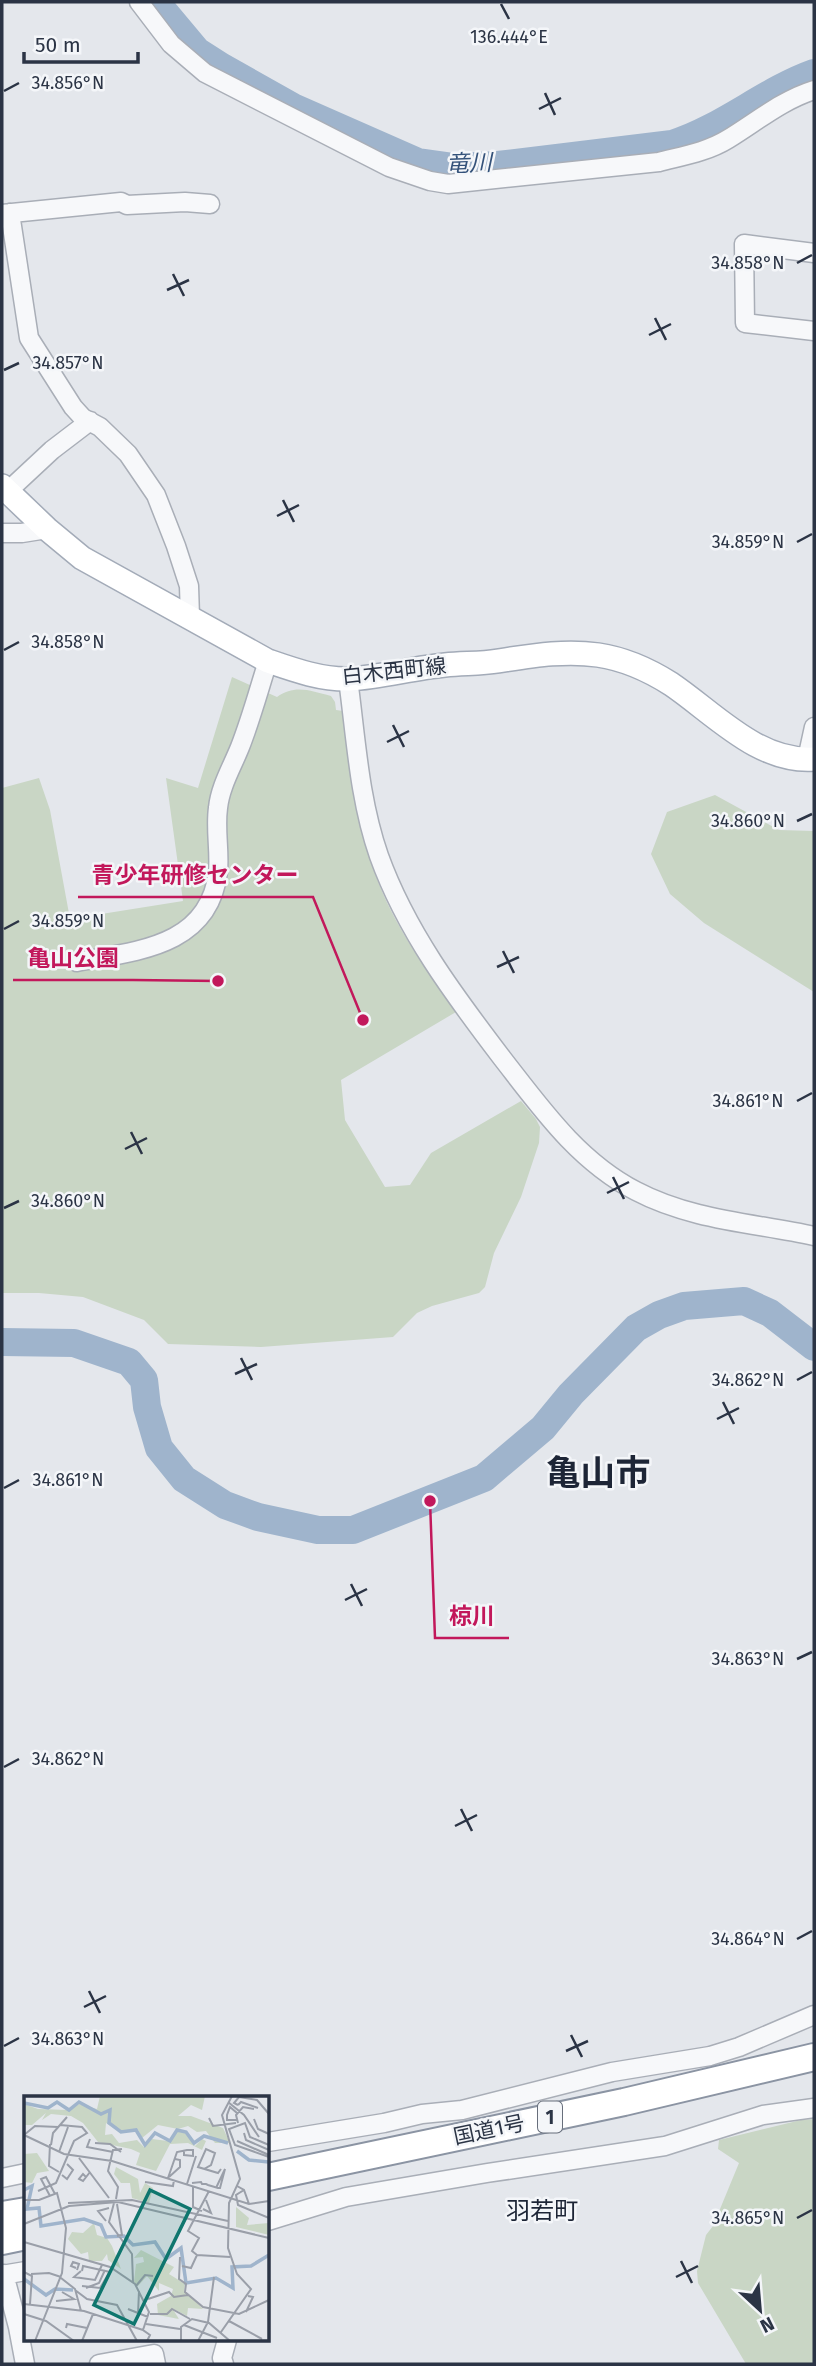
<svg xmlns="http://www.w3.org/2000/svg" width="816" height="2366" font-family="'Fira Sans','Noto Sans JP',sans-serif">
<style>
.green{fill:#c9d6c5}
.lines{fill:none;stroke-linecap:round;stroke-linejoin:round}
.river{stroke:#9fb4cc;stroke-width:28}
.minor-casing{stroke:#a9aeb7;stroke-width:21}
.major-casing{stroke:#a3abb8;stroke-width:26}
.highway-casing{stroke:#8b94a3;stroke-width:30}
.minor{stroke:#f7f8fa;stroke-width:18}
.major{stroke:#fff;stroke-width:23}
.highway{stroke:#fff;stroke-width:26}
.ticks{fill:none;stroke:#2b3445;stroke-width:2.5}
.labels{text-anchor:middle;stroke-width:5;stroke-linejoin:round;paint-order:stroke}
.shield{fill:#f4f6f9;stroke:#676e7b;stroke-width:2}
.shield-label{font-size:19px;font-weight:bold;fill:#2b3445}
.street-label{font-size:21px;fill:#2b3445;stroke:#f4f6f9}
.water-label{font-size:23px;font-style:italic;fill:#34527a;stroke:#f4f6f9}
.quarter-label{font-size:24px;fill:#1d2536;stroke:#f4f6f9}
.town-label{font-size:35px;font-weight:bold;fill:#1d2536;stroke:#f4f6f9}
.inset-river{fill:none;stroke:#9fb4cc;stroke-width:3.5}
.inset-road{fill:none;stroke:#9a9fa9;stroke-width:2}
.view{fill:#0f766e;fill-opacity:0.15;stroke:#0f766e;stroke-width:3.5}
.inset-edge{fill:none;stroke:#2b3445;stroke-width:3.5}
.ticks-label{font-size:18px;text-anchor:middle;fill:#2b3445;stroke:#f4f6f9;stroke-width:5;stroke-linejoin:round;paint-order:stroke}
.leader{fill:none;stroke:#c2185b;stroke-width:2.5}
.callout-dot{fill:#c2185b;stroke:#f4f6f9;stroke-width:2.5}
.callout-label{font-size:23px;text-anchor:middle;font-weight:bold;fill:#c2185b;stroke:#f4f6f9;stroke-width:5;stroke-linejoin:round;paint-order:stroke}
</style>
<rect width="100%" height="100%" fill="#e4e7ec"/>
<!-- green -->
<path class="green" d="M 232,677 L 277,697 C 295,684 311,691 331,696 L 335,702 L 336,710 L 343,711 C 350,770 357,828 379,884 C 397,930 428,972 456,1012 L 341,1080 L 345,1120 L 385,1187 L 410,1185 L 431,1153 L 521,1101 L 536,1119 L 540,1127 L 539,1143 L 521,1197 L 494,1253 L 485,1287 L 479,1293 L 432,1306 L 417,1313 L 393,1337 L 261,1347 L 168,1344 L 144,1320 L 83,1297 L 39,1293 L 2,1293 L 2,788 L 39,778 L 50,810 L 70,919 L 183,901 L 166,778 L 198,788 Z
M 715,795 L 779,830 L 814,831 L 814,992 L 704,923 L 670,894 L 651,854 L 667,812 Z
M 814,2119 L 814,2364 L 746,2364 L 698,2283 L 697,2271 L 706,2235 L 713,2226 L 739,2163 L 718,2149 L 719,2140 L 801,2120 Z"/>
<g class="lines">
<!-- river -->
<path class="river" d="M 156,2 L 197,51 L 222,67 L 293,107 L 418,162 L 454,167 L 498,165 L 672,144 C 723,128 764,91 814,73
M 2,1342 L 74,1343 L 129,1362 L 144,1380 L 147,1407 L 159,1448 L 184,1479 L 225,1505 L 258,1517 L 318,1530 L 353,1530 L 484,1478 L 543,1428 L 571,1394 L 636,1328 L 659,1315 L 684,1306 L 744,1301 L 770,1313 L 814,1347"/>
<defs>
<path id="minor" d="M 139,2 L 171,44 L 205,73 L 389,167 L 430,181 L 448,184 L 659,162 C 682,156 707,152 728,139 C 756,122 782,100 814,90
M 10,213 L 29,338 L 73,407 L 83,418 L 100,427 L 128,454 L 156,495 L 176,546 L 189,586 L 190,617
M 2,214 L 121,202 L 127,205 L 185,202 L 210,204
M 814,253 L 744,244 L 745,323 L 814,331
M 8,491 L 52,450 L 90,421
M 2,533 L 22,533 L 47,529
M 348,679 C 356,738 359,799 379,856 C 406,931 454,995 502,1058 C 541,1108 578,1161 636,1191 C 691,1220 754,1223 814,1236
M 807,759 L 814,727
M 77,962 C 136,951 209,947 218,872 C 220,851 215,829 218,808 C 220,787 232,767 240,747 C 251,719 259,689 268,661
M 268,2142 L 384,2123 L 422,2114 L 462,2110 L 612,2072 L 710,2056 L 739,2047 L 814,2015
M 2,2178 L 26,2173
M 268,2221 L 346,2197 L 487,2173 L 665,2146 L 763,2115 L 814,2108
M 4,2274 L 18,2327 L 25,2364
M 2,2275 L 26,2271
M 99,2364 L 154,2354 L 156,2364
M 224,2364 L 222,2358 L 227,2340"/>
<path id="major" d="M 2,486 L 47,529 L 82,558 L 268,661 C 294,670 322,680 350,679 C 382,677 413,668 445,665 C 463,663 480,664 498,661 C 531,656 564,650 598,655 C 625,659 649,670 671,684 C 714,713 758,763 814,759"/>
<path id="highway" d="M 268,2177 L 624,2102 L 814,2057
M 2,2215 L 26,2211
M 2,2241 L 26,2236"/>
</defs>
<!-- minor casing -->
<use href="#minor" class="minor-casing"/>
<!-- major casing -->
<use href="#major" class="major-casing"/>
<!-- highway casing -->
<use href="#highway" class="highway-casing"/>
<!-- minor -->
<use href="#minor" class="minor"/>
<!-- major -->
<use href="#major" class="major"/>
<!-- highway -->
<use href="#highway" class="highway"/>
</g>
<!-- ticks -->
<path class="ticks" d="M 501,4 L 509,19M 4,91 L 19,83M 545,93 L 555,115M 539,109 L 561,98M 797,263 L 812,255M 173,274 L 184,296M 167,290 L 189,280M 655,318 L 666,340M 649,335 L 671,324M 4,370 L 19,363M 283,500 L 294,522M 277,516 L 299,505M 797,542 L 812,534M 4,650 L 19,642M 393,725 L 404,747M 387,742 L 409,731M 797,821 L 812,814M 4,929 L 19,921M 503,951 L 514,973M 497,967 L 519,957M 797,1101 L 812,1093M 131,1132 L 142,1154M 125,1149 L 147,1138M 613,1177 L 624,1199M 607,1193 L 629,1182M 4,1208 L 19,1201M 241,1358 L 252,1380M 235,1374 L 257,1364M 797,1380 L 812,1372M 723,1402 L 734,1424M 717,1419 L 739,1408M 4,1488 L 19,1480M 351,1584 L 362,1606M 345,1600 L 367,1589M 797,1659 L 812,1652M 4,1767 L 19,1759M 461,1809 L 472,1831M 455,1826 L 477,1815M 797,1939 L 812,1931M 89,1991 L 100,2013M 84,2007 L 106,1996M 571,2035 L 582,2057M 4,2046 L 19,2038M 566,2051 L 588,2041M 797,2218 L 812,2210M 681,2261 L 692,2283M 676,2277 L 698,2266"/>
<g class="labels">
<!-- shield labels -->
<rect class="shield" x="538" y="2101.5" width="24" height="31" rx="5"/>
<g class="shield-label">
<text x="550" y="2124">1</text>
</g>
<!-- street labels -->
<g class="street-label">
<text transform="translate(394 671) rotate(-6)" y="7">白木西町線</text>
<text transform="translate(489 2130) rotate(-12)" y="7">国道1号</text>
</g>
<!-- water labels -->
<g class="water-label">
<text transform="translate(469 163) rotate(-2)" y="8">竜川</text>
</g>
<!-- quarter labels -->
<g class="quarter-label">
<text x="542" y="2219">羽若町</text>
</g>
<!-- town labels -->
<g class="town-label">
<text x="598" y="1485">亀山市</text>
</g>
</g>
<!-- overview -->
<g transform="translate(24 2096)">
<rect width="245" height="245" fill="#e4e7ec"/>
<path d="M 76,0 L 181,0 L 178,14 L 167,9 L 154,20 L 167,20 L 199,32 L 206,47 L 191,47 L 182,35 L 173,36 L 164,30 L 154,33 L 134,29 L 118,42 L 114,34 L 94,35 L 82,27 L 81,39 L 88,38 L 95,47 L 113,44 L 120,51 L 128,43 L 144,45 L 153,36 L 163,36 L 171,50 L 178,43 L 182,45 L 178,54 L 164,47 L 146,48 L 132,75 L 112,69 L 116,57 L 107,53 L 74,46 L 59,27 L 47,20 L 27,18 L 18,24 L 22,17 L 8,29 L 0,29 L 0,8 L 14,13 L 44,14 L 55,8 L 73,13 ZM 13,57 L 25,75 L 13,77 L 8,87 L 0,86 L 0,58 ZM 92,71 L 114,83 L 116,97 L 121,87 L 129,92 L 125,107 L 108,102 L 106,87 L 97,87 L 90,78 ZM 212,111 L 225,122 L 223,129 L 245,127 L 245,139 L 212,131 ZM 70,127 L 73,139 L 83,142 L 88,150 L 97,173 L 84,164 L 83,158 L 78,165 L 65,165 L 64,156 L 57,158 L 44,143 L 48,136 L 59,137 ZM 117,154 L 150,171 L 145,178 L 161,188 L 160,194 L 179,213 L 164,212 L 163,220 L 148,212 L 155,223 L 134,219 L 133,208 L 147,200 L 149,193 L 135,187 L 135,195 L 123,180 L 114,190 L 110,186 L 112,168 L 120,166 L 119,161 L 110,162 Z" fill="#c9d6c5"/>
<path class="inset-river" d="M 0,7 L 24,12 L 33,6 L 45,14 L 55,6 L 77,18 L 86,14 L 85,27 L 97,36 L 112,34 L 121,49 L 131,37 L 146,45 L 153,34 L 162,36 L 170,47 L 180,40 L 204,47M 213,55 L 225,64 L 245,66M 0,94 L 8,90 L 3,113 L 15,112 L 17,130 L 60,123 L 77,129 L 82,141 L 100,140 L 109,149 L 131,146 L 142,163 L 157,152 L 162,187 L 192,182 L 209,192 L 208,171 L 227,170 L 245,159M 0,183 L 22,199 L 31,193 L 49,194"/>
<path class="inset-road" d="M 204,6 L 220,19 L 235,41M 214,9 L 210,7 L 215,1 L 233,4 L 245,18M 214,9 L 217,6 L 234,12M 185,22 L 189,30 L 212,27M 230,23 L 234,33 L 245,38M 213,24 L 203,24 L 203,19 L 206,11 L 213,17M 214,27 L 212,19 L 219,11 L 230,13M 220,37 L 222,44 L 245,54M 0,39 L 40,58 L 88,65 L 225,108 L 245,105M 0,39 L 11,30 L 34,31M 66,43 L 63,51 L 89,56M 213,45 L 245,59M 71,47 L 86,48 L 97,56M 26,48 L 25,70 L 35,76M 27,49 L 29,37 L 43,21M 245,49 L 226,41 L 221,27 L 205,33 L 211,49 L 245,61M 35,56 L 44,31M 55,62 L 85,102M 180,73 L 187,69 L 191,57 L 182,53 L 174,71 L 194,77 L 197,73M 38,79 L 43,83 L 49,74 L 43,68M 62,81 L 59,78 L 55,83 L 59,85 L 66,76M 145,81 L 156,71 L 156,64 L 151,63M 144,82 L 153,56 L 163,54 L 169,54 L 169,60 L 160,59 L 160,55M 121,86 L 149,90 L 150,84M 168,87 L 177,86 L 178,88 L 182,88 L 184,89 L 194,92 L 196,92 L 201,73 L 192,92M 163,88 L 172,60M 169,90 L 169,111 L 178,115M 213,90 L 220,94 L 225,108M 220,94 L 212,99 L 214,109 L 245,122M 14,95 L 32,87 L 50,45 L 63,37 L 58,31 L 36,29M 26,100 L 17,83 L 22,81 L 31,98M 92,103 L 94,91 L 84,75 L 89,54 L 98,53M 0,104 L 15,104 L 33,97 L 42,132 L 38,177 L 11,245M 44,107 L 108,104 L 204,125M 90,107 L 85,126 L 108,158 L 109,186M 179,113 L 187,117 L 182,104M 82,125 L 74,115 L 85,112M 0,128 L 45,110 L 94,106 L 245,142M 93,140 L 98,139 L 93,108M 0,146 L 86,171 L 111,188 L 125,216 L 119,234 L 126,239 L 123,245M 173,159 L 206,161M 156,161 L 155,183 L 162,188 L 161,196 L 179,211 L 215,218 L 245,204M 158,170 L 167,172 L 173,159 L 168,155 L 175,142 L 164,135 L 185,95M 52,172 L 47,170 L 49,166 L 55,168 L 53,174M 57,175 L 50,181 L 71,184 L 78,169M 58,175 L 59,170 L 86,176M 0,176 L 8,180 L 6,208M 7,178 L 25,177 L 37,181M 37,182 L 51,193 L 57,215M 58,190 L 76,192 L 88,172M 112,190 L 121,179 L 129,180M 62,192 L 75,187 L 81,174M 51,194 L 63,203 L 93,209 L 113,245M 124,203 L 145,196 L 150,201 L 164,199M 32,205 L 50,203 L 38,196M 0,208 L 60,215 L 119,234M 104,213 L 124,221M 222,216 L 229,201 L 224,200M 0,218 L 22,225 L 50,245M 114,218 L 115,195M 126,218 L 143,218 L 148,213 L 166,223M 205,225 L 238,243M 122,228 L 156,233M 160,229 L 193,242M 42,232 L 43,228 L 63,232M 197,236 L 227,193 L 213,178 L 204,152 L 205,107 L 216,83 L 198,19 L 208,0M 58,245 L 69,218M 157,245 L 157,231 L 168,223 L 185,227 L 206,245M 174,245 L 184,226 L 190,181"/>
<path class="view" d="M 126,94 L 166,113 L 110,228 L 70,209 Z"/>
<rect width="245" height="245" class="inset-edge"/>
</g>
<g class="ticks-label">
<text x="509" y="43">136.444°E</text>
<text x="68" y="89">34.856°N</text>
<text x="748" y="269">34.858°N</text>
<text x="68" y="369">34.857°N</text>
<text x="748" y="548">34.859°N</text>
<text x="68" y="648">34.858°N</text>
<text x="748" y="827">34.860°N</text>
<text x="68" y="927">34.859°N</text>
<text x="748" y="1107">34.861°N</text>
<text x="68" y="1207">34.860°N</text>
<text x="748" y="1386">34.862°N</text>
<text x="68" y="1486">34.861°N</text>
<text x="748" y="1665">34.863°N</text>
<text x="68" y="1765">34.862°N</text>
<text x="748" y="1945">34.864°N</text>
<text x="68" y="2045">34.863°N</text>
<text x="748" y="2224">34.865°N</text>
</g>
<!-- callouts -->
<path class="leader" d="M363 1020L313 897H78M218 981L133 980H13M430 1501L435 1638H509"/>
<g class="callout-dot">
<circle cx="363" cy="1020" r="7"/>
<circle cx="218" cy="981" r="7"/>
<circle cx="430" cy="1501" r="7"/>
</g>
<g class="callout-label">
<text x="195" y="883">青少年研修センター</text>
<text x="73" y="966">亀山公園</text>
<text x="472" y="1624">椋川</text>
</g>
<!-- border -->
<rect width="816" height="2366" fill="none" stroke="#2b3445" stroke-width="7"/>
<!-- north arrow -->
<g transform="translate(760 2310) rotate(154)" stroke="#f4f6f9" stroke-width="5" paint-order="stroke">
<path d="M0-5L12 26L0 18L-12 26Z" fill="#2b3445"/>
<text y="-10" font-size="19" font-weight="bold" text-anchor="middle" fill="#2b3445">N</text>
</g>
<!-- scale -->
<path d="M24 52v10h114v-10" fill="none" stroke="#2b3445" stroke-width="3.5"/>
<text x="35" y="52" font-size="21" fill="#2b3445" stroke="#f4f6f9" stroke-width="5" paint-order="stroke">50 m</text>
</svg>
